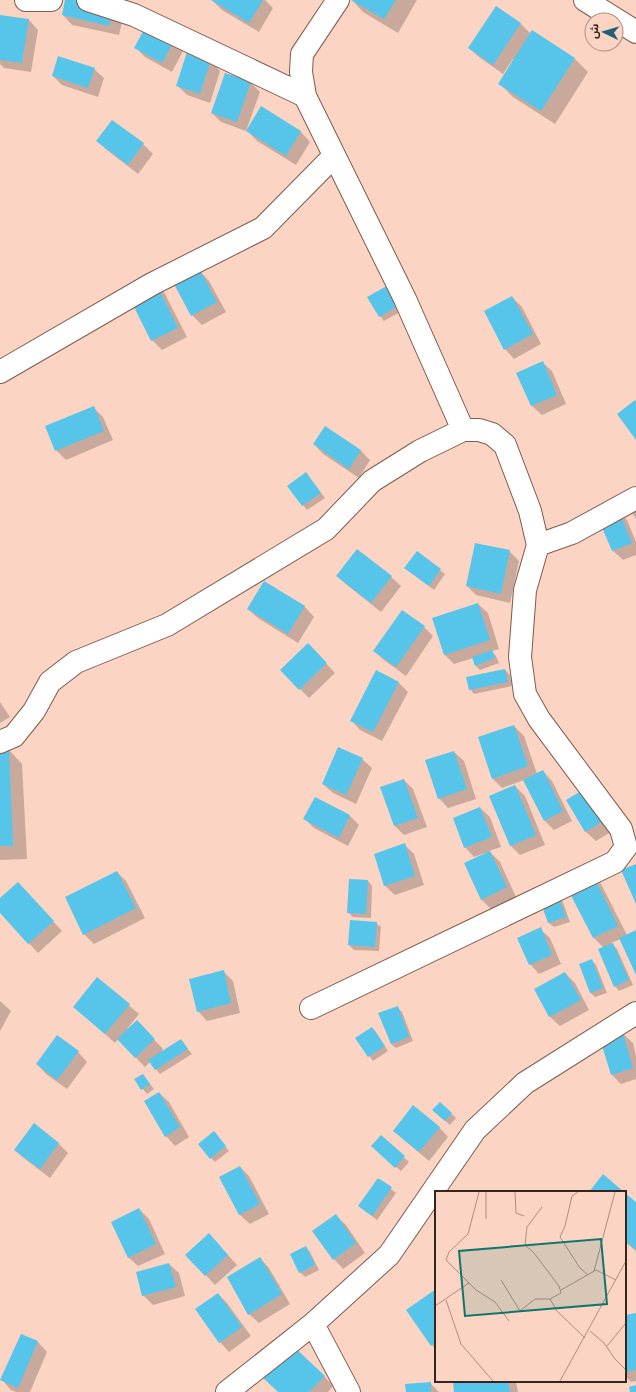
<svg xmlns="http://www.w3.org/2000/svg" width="636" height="1392" font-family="Commissioner,'Noto Sans Arabic',sans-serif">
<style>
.shadow{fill:#0003}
.building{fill:#56c5e9}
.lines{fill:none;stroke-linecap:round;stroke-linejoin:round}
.minor-casing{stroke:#7e5b4d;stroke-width:24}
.highway-casing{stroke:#7e5b4d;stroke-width:24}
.minor{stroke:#fff;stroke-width:22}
.highway{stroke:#fff;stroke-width:22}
.inset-road{fill:none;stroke:#ac8e81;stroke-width:1}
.view{fill:#0f766e;fill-opacity:0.15;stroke:#0f766e;stroke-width:2}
.inset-edge{fill:none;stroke:#34251f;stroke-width:2}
</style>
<rect width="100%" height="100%" fill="#fcd4c3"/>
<!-- shadow -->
<path class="shadow" d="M 66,0 L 125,9 L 119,35 L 72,25 L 63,15 Z
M 212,0 L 265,0 L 273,8 L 259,32 L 222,10 Z
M 352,0 L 417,0 L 398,33 L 363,12 Z
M 497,7 L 521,24 L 531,34 L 574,58 L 588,72 L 555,124 L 513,97 L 499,83 L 514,60 L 513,59 L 503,74 L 479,57 L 469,48 Z
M 1,16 L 29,20 L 38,30 L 31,72 L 4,68 L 0,64 Z
M 147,25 L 184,49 L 172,72 L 145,57 L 135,47 Z
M 211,61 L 220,71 L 210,103 L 187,95 L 177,85 Z
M 94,69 L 104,78 L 98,97 L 62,85 L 53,76 Z
M 250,82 L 260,92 L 246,131 L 221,122 L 212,113 Z
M 262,108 L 301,132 L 310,142 L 296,165 L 257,141 L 248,131 Z
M 112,121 L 143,144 L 153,154 L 138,174 L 107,150 L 97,141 Z
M 200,271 L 209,281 L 226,312 L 202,325 L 192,315 Z
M 154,282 L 164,292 L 187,337 L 162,350 L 152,340 L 130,295 Z
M 369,297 L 407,308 L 384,321 L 380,316 Z
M 512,297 L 522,307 L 541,344 L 514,359 L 505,349 Z
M 542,362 L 552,371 L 566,404 L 542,415 L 532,406 L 518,373 Z
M 93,407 L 103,417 L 113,440 L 66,460 L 56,450 Z
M 325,427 L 361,451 L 370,460 L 359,478 L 323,454 L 314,444 Z
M 306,473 L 325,498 L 307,510 L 303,505 Z
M 636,510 L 636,519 L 632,513 Z
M 618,511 L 627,520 L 636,542 L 636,555 L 623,560 L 613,551 L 600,518 Z
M 509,551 L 519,561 L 510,603 L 476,595 L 467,586 Z
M 417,553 L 445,574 L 434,590 L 410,572 Z
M 338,576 L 391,577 L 401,586 L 381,612 L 347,585 Z
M 265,582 L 305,607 L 314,617 L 298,643 L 258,618 L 248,609 Z
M 478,604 L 488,613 L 499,649 L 492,651 L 496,656 L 499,663 L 480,670 L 475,665 L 473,658 L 454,664 L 444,654 Z
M 424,627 L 433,636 L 406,676 L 384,660 L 374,651 Z
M 308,644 L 335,673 L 309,698 L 281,670 Z
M 505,670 L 510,675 L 512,686 L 474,694 L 470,689 Z
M 398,682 L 408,692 L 382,741 L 360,730 L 351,720 Z
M 0,702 L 10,717 L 0,723 Z
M 514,726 L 524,736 L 537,774 L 543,771 L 552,781 L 572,821 L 554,830 L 545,821 L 524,780 L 502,788 L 492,778 Z
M 9,750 L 22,764 L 27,859 L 0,860 L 0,751 Z
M 454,752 L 464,761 L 476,799 L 448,808 L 439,798 Z
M 362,759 L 372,768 L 356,804 L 333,793 L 323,784 Z
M 404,780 L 413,789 L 427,827 L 404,835 L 395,826 Z
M 515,786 L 525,796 L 545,845 L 520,855 L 511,846 L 491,797 Z
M 586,789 L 614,830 L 596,841 L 586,832 L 568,800 Z
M 480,808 L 490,817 L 501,847 L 489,851 L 500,862 L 516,897 L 491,909 L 481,899 L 485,854 L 485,853 L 474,857 L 465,847 Z
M 350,816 L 359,825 L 348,846 L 314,828 L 305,819 Z
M 404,844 L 414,854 L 424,885 L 395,895 L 385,886 L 375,855 Z
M 117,872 L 126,881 L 145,918 L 94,944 L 84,934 Z
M 598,878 L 627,935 L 636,931 L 636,973 L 621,939 L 611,943 L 617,949 L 633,985 L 619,991 L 615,986 L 604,948 L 594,938 L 565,881 Z
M 368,881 L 372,886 L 371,918 L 353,917 L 348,912 Z
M 559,891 L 570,922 L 554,927 L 549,923 L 538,892 Z
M 27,893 L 62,931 L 38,953 L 0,912 L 0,899 Z
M 376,923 L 381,927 L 379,951 L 354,950 L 349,945 Z
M 540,929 L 550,938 L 561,964 L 539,974 L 530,964 Z
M 591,960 L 596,965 L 607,993 L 595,997 L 591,993 Z
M 223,971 L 233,981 L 240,1013 L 207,1021 L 198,1011 Z
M 565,973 L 575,983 L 589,1010 L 560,1026 L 550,1017 L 535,989 Z
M 98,979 L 139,1014 L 127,1029 L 128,1030 L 137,1022 L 163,1049 L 161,1053 L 181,1040 L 192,1054 L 160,1074 L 150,1062 L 145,1067 L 118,1039 L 115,1043 L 74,1007 Z
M 0,1001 L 11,1011 L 0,1031 Z
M 397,1007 L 402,1012 L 413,1041 L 396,1048 L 391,1044 Z
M 372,1028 L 376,1032 L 388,1051 L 373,1061 L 356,1038 Z
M 623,1034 L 633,1043 L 636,1056 L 636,1079 L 621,1084 L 611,1074 Z
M 78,1052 L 87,1062 L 67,1089 L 46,1074 L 37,1064 Z
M 143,1075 L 154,1089 L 147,1094 L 136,1080 Z
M 159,1093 L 169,1102 L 189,1137 L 175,1146 L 166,1136 Z
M 440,1103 L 456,1118 L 450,1125 L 438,1115 Z
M 439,1127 L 448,1137 L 429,1161 L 404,1140 L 394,1130 Z
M 218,1137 L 229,1151 L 215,1162 L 211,1158 Z
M 381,1137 L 409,1162 L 401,1171 L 377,1151 Z
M 58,1143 L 68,1153 L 50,1178 L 25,1159 L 15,1150 Z
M 240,1167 L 249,1176 L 269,1214 L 250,1224 L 240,1215 L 220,1178 Z
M 378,1179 L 396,1193 L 377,1220 L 359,1206 Z
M 625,1194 L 636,1203 L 636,1251 L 625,1242 Z
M 139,1209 L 149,1219 L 165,1254 L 138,1266 L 128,1257 Z
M 336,1216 L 346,1225 L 365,1253 L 343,1269 L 334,1259 Z
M 209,1234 L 237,1265 L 215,1285 L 187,1255 Z
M 306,1247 L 310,1252 L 319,1270 L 305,1277 L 300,1272 Z
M 260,1258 L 269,1268 L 290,1304 L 259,1323 L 249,1314 Z
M 169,1264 L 179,1273 L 185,1296 L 153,1305 L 143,1295 Z
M 436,1291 L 436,1350 L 432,1345 Z
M 218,1294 L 227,1303 L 251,1336 L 229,1352 L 220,1342 L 197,1309 Z
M 636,1314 L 636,1381 L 631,1382 L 625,1376 L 625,1316 Z
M 21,1335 L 38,1342 L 47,1352 L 30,1392 L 16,1392 L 11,1390 L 2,1380 Z
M 324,1376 L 333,1386 L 328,1392 L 279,1392 Z
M 454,1381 L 516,1381 L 518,1392 L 455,1392 Z
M 430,1383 L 439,1392 L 407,1392 Z"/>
<!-- building -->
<path class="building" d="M 65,0 L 115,0 L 109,26 L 62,15 Z
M 211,0 L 263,0 L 249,23 Z
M 351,0 L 396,0 L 384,19 Z
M 496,6 L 521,23 L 493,65 L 468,48 Z
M 0,15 L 29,19 L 22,63 L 0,60 Z
M 147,24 L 175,39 L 162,63 L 134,48 Z
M 532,30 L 575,58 L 541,111 L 498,84 Z
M 187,52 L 211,60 L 200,94 L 176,86 Z
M 58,56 L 95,68 L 88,88 L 52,76 Z
M 225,73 L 251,81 L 237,122 L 211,113 Z
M 261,106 L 301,131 L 286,156 L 246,131 Z
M 112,120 L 144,143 L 128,165 L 96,141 Z
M 200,270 L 217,302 L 191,316 L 174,284 Z
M 155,281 L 178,328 L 151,341 L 128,295 Z
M 392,283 L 403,303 L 379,317 L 367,297 Z
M 512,296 L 533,334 L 504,350 L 484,311 Z
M 543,361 L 557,395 L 531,406 L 516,373 Z
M 635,400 L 636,402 L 636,440 L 617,414 Z
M 94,406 L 104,431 L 55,451 L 45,426 Z
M 325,426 L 361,450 L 349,469 L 313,444 Z
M 306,472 L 321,493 L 302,506 L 287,486 Z
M 618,509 L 632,543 L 612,551 L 598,518 Z
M 475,543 L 510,550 L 501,594 L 466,586 Z
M 357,549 L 392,576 L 371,603 L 336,576 Z
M 417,551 L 441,569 L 429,586 L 404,568 Z
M 264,581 L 305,606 L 288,634 L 247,609 Z
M 478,603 L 490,640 L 444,655 L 432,618 Z
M 402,610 L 425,626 L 396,667 L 373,651 Z
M 308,643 L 327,663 L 299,690 L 280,670 Z
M 492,650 L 495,658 L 475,666 L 472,657 Z
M 505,669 L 508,682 L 469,690 L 466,677 Z
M 376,670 L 399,682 L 373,732 L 350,721 Z
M 514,725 L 528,766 L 492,779 L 478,737 Z
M 338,747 L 363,758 L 346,795 L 322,784 Z
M 9,749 L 13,846 L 0,846 L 0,750 Z
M 454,751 L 467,789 L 438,799 L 425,760 Z
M 543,770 L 563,811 L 544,821 L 523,780 Z
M 404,779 L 418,818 L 394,826 L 380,787 Z
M 515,785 L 536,835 L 510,846 L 489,796 Z
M 586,788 L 605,820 L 585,832 L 566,800 Z
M 315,797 L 350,815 L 339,838 L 303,819 Z
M 480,807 L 492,837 L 464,848 L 453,818 Z
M 405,843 L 415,876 L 384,886 L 374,854 Z
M 490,851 L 507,887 L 481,900 L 464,863 Z
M 636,864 L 636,904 L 621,870 Z
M 589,867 L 618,926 L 593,938 L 563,880 Z
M 117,871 L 136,908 L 83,935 L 65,897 Z
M 349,879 L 368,880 L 366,914 L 347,913 Z
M 18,882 L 54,921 L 28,944 L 0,913 L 0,898 Z
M 554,885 L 566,917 L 548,923 L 537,892 Z
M 350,920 L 377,922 L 375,947 L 348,945 Z
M 541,927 L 552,955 L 529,965 L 517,938 Z
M 636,930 L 636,975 L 619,938 Z
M 613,943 L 629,980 L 614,987 L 598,949 Z
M 592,959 L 603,988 L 590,993 L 579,964 Z
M 224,970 L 231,1003 L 197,1012 L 189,979 Z
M 565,972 L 581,1000 L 549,1017 L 534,989 Z
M 97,977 L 130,1004 L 105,1034 L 73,1007 Z
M 398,1006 L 409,1037 L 391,1044 L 378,1013 Z
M 137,1020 L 155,1039 L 135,1058 L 117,1039 Z
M 372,1027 L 385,1046 L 368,1057 L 355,1038 Z
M 623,1033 L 633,1068 L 611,1075 L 600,1039 Z
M 57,1035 L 79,1051 L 57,1080 L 36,1064 Z
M 181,1039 L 188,1049 L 155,1070 L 148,1060 Z
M 143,1074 L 150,1084 L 141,1090 L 134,1079 Z
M 159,1092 L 180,1127 L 165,1137 L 144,1101 Z
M 440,1102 L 452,1113 L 445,1121 L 432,1110 Z
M 413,1105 L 440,1127 L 419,1152 L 393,1131 Z
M 34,1123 L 59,1143 L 40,1169 L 14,1150 Z
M 214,1131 L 226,1146 L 210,1159 L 198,1144 Z
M 381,1135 L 405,1156 L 395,1168 L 371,1146 Z
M 240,1166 L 260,1204 L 239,1215 L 219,1177 Z
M 603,1174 L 624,1192 L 589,1192 Z
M 378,1178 L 392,1187 L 372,1216 L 358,1206 Z
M 625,1193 L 636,1202 L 636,1250 L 625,1241 Z
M 139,1208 L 156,1244 L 128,1258 L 111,1222 Z
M 336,1214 L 356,1243 L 333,1260 L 312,1231 Z
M 209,1233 L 228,1255 L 205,1276 L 185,1255 Z
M 306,1246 L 315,1265 L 299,1273 L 290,1254 Z
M 260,1257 L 282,1294 L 248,1315 L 227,1277 Z
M 169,1263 L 176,1287 L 142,1296 L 136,1272 Z
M 436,1289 L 436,1342 L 431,1346 L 406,1310 Z
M 218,1293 L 242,1327 L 219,1343 L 195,1309 Z
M 636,1313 L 636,1370 L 625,1372 L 625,1315 Z
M 21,1334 L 38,1341 L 18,1388 L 0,1380 Z
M 292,1345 L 325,1376 L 309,1392 L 278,1392 L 262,1377 Z
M 453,1381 L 508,1381 L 510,1392 L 454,1392 Z
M 431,1382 L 431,1392 L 406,1392 L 405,1384 Z
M 636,1385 L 636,1392 L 630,1392 L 629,1387 Z"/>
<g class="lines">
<defs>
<path id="minor" d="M 26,0 L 51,0
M 88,0 L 134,15 L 305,96
M 338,0 L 302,54 L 301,72 L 305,96 L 405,299 L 463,430
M 0,372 L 152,284 L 263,228 L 334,156
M 538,545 L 572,533 L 636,498
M 0,742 L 14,736 L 34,711 L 50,682 L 76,662 L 167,625 L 326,529 L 372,481 L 420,451 L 463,430 L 479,430 L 492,434 L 505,445 L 530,511 L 538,545 L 525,590 L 520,657 L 525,694 L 539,719 L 621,829 L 626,847 L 615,862 L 311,1008
M 313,1324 L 349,1392
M 227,1392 L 313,1324 L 389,1255 L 475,1130 L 525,1083 L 636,1013"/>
<path id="highway" d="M 585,0 L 636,32"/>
</defs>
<!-- minor casing -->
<use href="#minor" class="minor-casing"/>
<!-- highway casing -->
<use href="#highway" class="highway-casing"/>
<!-- minor -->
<use href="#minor" class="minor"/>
<!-- highway -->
<use href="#highway" class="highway"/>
</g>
<!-- overview -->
<g transform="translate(435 1191)">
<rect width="191" height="191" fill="#fcd4c3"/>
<path class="inset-road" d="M 44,1 L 33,43 L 14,61 L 11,69 L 41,99 L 60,111 L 74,130M 51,1 L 51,28M 80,1 L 81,22 L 89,25M 143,1 L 137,5 L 130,35 L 125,46 L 145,77 L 153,84M 159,80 L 180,1M 66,89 L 85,120 L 100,108 L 115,108 L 126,102 L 124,95 L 99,62 L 90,54 L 92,36 L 107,16M 126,99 L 161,79 L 181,89M 115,108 L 122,120 L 150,147M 11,109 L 26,153 L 58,190M 0,115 L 34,92M 155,140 L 169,152 L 180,168 L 191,179M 172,155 L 191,132M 125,190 L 191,70"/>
<path class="view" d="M 166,48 L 172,113 L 30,125 L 24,60 Z"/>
<rect width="191" height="191" class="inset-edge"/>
</g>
<!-- north arrow -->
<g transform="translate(604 32) rotate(275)"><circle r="19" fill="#fcd4c3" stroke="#ac8e81"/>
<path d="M0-3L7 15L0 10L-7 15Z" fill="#216176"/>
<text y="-6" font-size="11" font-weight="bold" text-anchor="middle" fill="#34251f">ش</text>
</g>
</svg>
